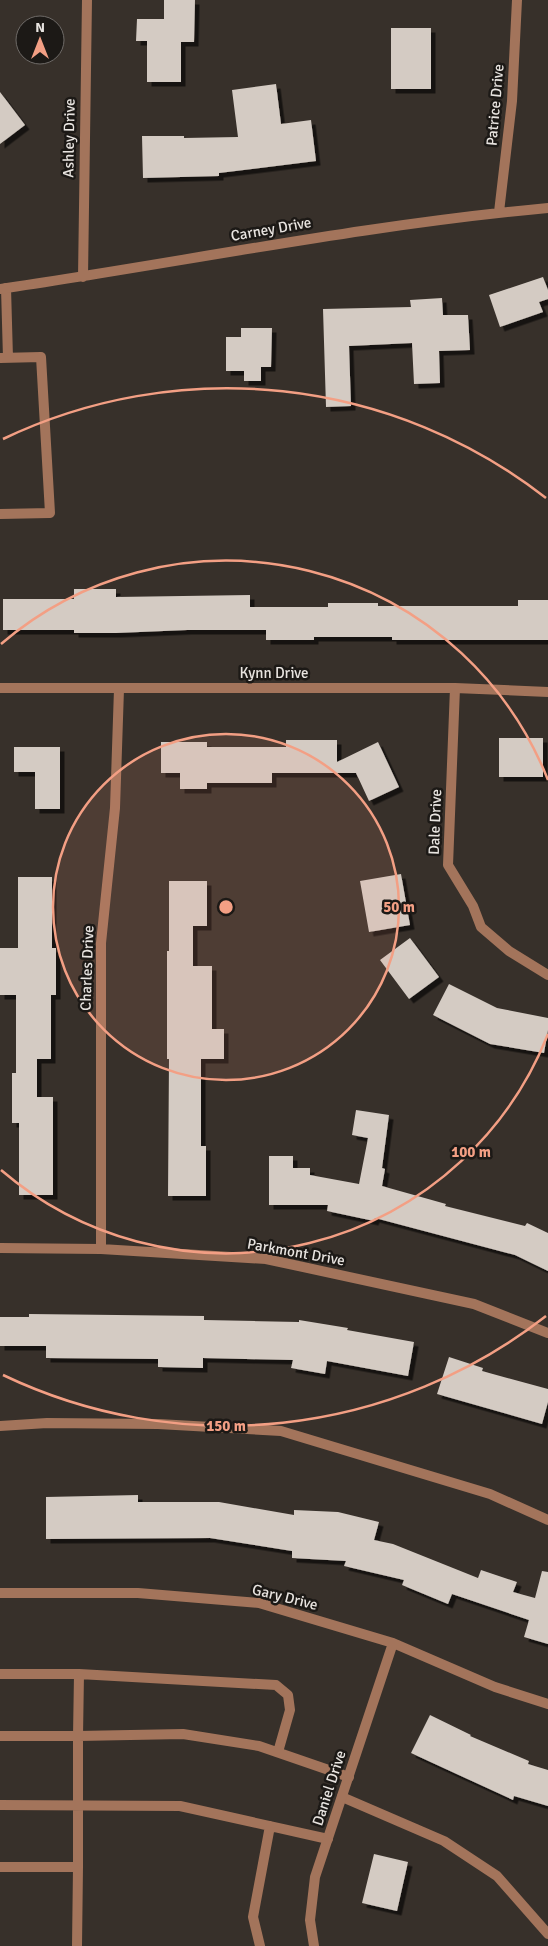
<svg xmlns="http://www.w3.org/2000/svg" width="548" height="1946" font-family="Signika,sans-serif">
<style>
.building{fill:#d4cbc3;filter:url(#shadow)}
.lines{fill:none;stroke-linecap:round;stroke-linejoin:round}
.lane{stroke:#a3745b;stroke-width:10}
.street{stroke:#a3745b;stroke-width:10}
.ring{fill:none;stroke:#f39f84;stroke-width:2.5}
.labels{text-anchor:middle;stroke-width:5;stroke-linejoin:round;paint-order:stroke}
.street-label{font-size:15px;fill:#e8e4e0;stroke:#1c1916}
.centre{fill:#f39f84;stroke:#1c1916;stroke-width:2.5}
.ring-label{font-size:15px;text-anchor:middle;font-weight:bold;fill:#f39f84;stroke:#1c1916;stroke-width:5;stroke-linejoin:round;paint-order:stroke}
</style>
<defs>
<filter id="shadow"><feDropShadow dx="4.5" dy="4.5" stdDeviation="0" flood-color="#0009"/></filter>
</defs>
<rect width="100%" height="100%" fill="#37302a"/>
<!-- building -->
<path class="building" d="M 164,0 L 195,0 L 194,42 L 181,42 L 181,82 L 147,82 L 147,41 L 136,41 L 137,19 L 164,19 Z
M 391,28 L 431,28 L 431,89 L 391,89 Z
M 276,84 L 281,124 L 311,120 L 316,161 L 219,173 L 219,176 L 143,178 L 142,136 L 184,136 L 184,138 L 238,137 L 232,90 Z
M 0,92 L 25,125 L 0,144 Z
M 543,277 L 548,290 L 548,299 L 539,302 L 543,312 L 500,327 L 489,295 Z
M 442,298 L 443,315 L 468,315 L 470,350 L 439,351 L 440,383 L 414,384 L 412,343 L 349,346 L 351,406 L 326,407 L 323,309 L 411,307 L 410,300 Z
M 241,328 L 272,328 L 271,367 L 261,367 L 261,381 L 244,381 L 244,371 L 226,371 L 226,337 L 241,337 Z
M 74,589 L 116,589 L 116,597 L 250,595 L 250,607 L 328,607 L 328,603 L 378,603 L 378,606 L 518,606 L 518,600 L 548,600 L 548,640 L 392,640 L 392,637 L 314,637 L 314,640 L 266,640 L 266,630 L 187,630 L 116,633 L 74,633 L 74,630 L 3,630 L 3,599 L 74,599 Z
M 499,738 L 543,738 L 543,777 L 499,777 Z
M 286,740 L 337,740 L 337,762 L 378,742 L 399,787 L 369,801 L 356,773 L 272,773 L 272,783 L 207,783 L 207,789 L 180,789 L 180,773 L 161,773 L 161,742 L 207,742 L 207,747 L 286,747 Z
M 14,747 L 60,747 L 60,809 L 35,809 L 35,772 L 14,772 Z
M 401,874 L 410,925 L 369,932 L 360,881 Z
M 18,877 L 52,877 L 52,948 L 56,948 L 56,995 L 51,995 L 51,1059 L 37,1059 L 37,1097 L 53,1097 L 53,1195 L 19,1195 L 19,1123 L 12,1123 L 12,1073 L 16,1073 L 16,995 L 0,995 L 0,948 L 18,948 Z
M 169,881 L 207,881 L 207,926 L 193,926 L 193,966 L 212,966 L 212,1029 L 224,1029 L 224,1059 L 201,1059 L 201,1146 L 206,1146 L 206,1196 L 168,1196 L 169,1059 L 167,1059 L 167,951 L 169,951 Z
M 410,938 L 439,977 L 409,999 L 380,960 Z
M 449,984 L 497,1008 L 548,1018 L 548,1030 L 544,1053 L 490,1044 L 433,1015 Z
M 356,1110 L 389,1115 L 382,1168 L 385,1169 L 382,1186 L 446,1204 L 445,1206 L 525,1226 L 527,1223 L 548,1233 L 548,1271 L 515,1255 L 375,1218 L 374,1221 L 327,1211 L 328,1205 L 269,1205 L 269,1156 L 293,1156 L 293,1168 L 310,1168 L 310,1175 L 359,1184 L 368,1138 L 352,1135 Z
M 29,1314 L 204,1316 L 204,1320 L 299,1322 L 299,1320 L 348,1328 L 347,1330 L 414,1342 L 408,1376 L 327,1361 L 325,1374 L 291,1368 L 293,1360 L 203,1358 L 203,1368 L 158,1367 L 158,1359 L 46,1358 L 46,1346 L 0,1346 L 0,1317 L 29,1317 Z
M 449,1357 L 483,1368 L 482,1371 L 548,1389 L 548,1402 L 542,1424 L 437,1394 Z
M 138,1495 L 138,1502 L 219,1502 L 294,1515 L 294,1510 L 338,1512 L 379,1522 L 374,1540 L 393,1544 L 478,1578 L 481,1570 L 517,1582 L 513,1592 L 535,1598 L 542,1571 L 548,1572 L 548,1644 L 524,1637 L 529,1620 L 452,1594 L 448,1604 L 402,1585 L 404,1580 L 344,1566 L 346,1561 L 292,1558 L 292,1551 L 210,1538 L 46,1539 L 46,1497 Z
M 430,1715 L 471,1735 L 470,1736 L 529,1761 L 528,1764 L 548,1770 L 548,1806 L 514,1796 L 513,1800 L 411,1753 Z
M 374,1854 L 408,1862 L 397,1911 L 362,1903 Z"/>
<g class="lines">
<!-- lane -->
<path class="lane" d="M 6,288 L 8,358
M 0,358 L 41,357 L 50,513 L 0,514
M 0,1426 L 47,1423 L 158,1424 L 281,1431 L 490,1494 L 548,1520
M 0,1674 L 79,1674 L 276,1685 L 288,1695 L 290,1710 L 278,1752
M 79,1674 L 78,1736 L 183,1734 L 259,1746 L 349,1777
M 0,1736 L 78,1736 L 78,1867
M 342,1797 L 444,1841 L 497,1876 L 548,1934
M 0,1805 L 180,1806 L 328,1839
M 0,1867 L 78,1867 L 77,1946
M 260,1946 L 253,1917 L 270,1826"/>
<!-- street -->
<path class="street" d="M 499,212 L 512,101 L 517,0
M 83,277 L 87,0
M 0,289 C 183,262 364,225 548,208
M 0,688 L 455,688 L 548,692
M 455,688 L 448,865 L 473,906 L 481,927 L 509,951 L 548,975
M 0,1248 L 101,1249 L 266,1259 L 474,1304 L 548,1333
M 101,1249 L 101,943 L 115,808 L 119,689
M 0,1593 L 138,1593 L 259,1603 L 393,1643 L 495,1687 L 548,1704
M 314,1946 L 310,1920 L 315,1877 L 393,1643"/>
</g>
<!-- distance rings -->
<circle cx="226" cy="907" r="173" fill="#f39f84" fill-opacity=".12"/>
<g class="ring">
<circle cx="226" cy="907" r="173"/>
<path d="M548 1034A346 346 0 0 1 1 1170M1 644A346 346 0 0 1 548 780"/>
<path d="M546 1316A519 519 0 0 1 3 1375M3 439A519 519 0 0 1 546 498"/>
</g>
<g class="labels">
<!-- street labels -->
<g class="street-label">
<text transform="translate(495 105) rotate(-85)" y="5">Patrice Drive</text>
<text transform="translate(69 138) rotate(-89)" y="5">Ashley Drive</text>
<text transform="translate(271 229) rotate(-10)" y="5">Carney Drive</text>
<text x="274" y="678">Kynn Drive</text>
<text transform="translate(435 822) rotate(-88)" y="5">Dale Drive</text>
<text transform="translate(87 968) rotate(-88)" y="5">Charles Drive</text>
<text transform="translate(296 1252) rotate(10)" y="5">Parkmont Drive</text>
<text transform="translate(285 1597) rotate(14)" y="5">Gary Drive</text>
<text transform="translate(329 1788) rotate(-72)" y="5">Daniel Drive</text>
</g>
</g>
<circle cx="226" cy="907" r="8" class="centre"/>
<g class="ring-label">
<text x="399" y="912">50 m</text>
<text x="471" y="1157">100 m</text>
<text x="226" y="1431">150 m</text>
</g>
<!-- north arrow -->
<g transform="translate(40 40)"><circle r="24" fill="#1c1916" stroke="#6e6a67"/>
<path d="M0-4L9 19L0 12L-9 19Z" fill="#f39f84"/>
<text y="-8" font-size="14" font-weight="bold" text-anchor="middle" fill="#e8e4e0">N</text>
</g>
</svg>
